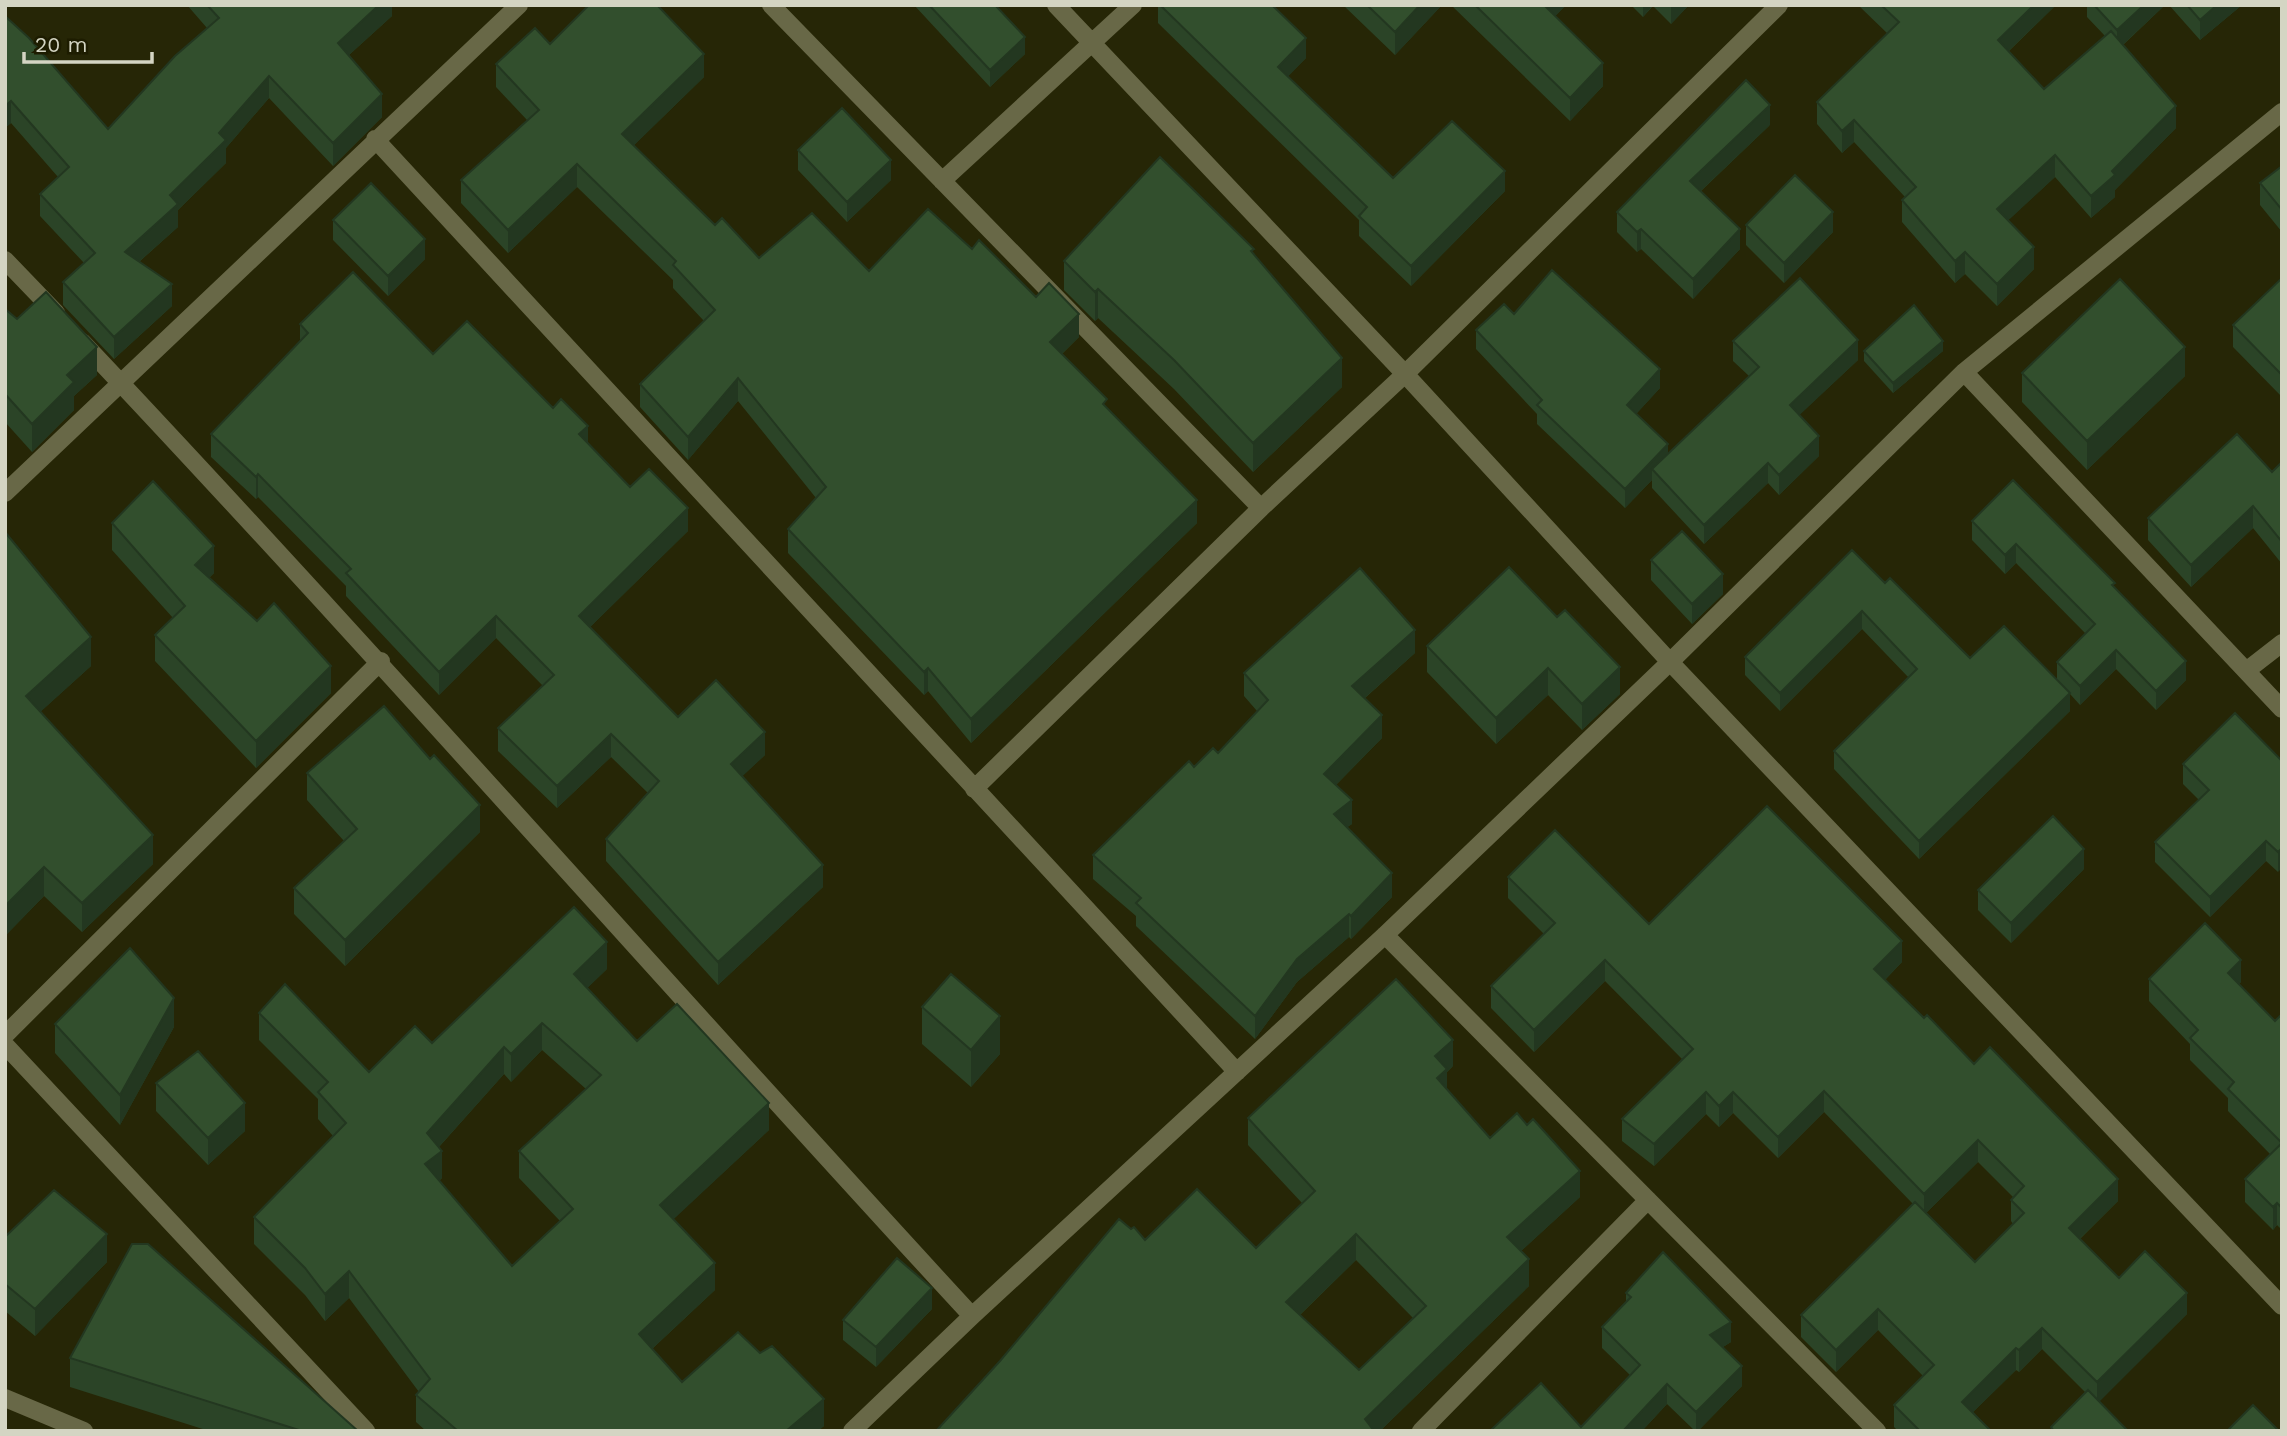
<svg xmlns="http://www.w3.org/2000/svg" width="2287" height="1436" font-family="'Work Sans',sans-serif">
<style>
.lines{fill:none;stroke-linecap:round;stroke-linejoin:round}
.street{stroke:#686847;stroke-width:18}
.wall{fill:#2b4427;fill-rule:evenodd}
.shaded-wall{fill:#233720}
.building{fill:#324f2d;stroke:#233720;stroke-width:2;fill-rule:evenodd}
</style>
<rect width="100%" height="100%" fill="#262606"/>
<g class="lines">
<!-- street -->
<path class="street" d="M 771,5 L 1261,508
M 1056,5 L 1405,374 L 1670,662 L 2282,1306
M 375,139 L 1237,1072
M 942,181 L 1133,5
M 5,260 L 56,313
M 82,342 C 384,662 674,993 972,1316
M 1964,372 L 2282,709
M 5,493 L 519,5
M 2246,671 L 2282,643
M 974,789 L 1261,508 L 1405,374 L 1779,5
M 1385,935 L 1877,1431
M 5,1035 L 381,661
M 5,1045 L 366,1431
M 5,1398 L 84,1431
M 852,1431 L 972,1316 L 1385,935 L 1670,662 L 1964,372 L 2282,112
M 1421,1431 L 1648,1200"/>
</g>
<!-- wall -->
<path class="wall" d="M 187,5 L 392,5 L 392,16 L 349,55 L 382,117 L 333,166 L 269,98 L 226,148 L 226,163 L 178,210 L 178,227 L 139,262 L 172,306 L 114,359 L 63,305 L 63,282 L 84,263 L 40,216 L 40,194 L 58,177 L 11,123 L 5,128 L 5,16 L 108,129 L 207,28 Z
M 914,5 L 995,5 L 1025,54 L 990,87 Z
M 1158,5 L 1272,5 L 1306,58 L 1288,76 L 1393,178 L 1505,191 L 1411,286 L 1359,236 L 1359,220 L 1158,23 Z
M 1343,5 L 1442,5 L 1395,55 Z
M 1451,5 L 1566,5 L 1555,16 L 1603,86 L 1570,121 Z
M 1631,5 L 1689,5 L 1671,24 L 1653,6 L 1643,17 Z
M 1858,5 L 2056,5 L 2009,51 L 2044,89 L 2105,36 L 2087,17 L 2087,5 L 2165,5 L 2123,45 L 2176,128 L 2115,190 L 2115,197 L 2091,218 L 2055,177 L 2008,220 L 2034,269 L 1997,306 L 1965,274 L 1955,283 L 1902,222 L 1902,200 L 1905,197 L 1854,142 L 1842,153 L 1817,124 L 1817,102 L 1888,34 Z
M 2169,5 L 2242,5 L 2200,40 Z
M 550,44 L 704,77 L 634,145 L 715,225 L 759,258 L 869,271 L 972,249 L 1036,297 L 1079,337 L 1062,354 L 1107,408 L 1197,523 L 971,743 L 928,691 L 924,695 L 788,553 L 788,529 L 816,498 L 738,401 L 688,460 L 640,407 L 640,384 L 704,321 L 673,288 L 673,280 L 577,187 L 508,253 L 461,203 L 461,180 L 527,120 L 496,87 L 496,64 Z
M 1770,125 L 1701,191 L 1740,249 L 1693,299 L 1641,249 L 1637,252 L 1617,232 L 1617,212 Z
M 798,150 L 891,180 L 847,222 L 798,170 Z
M 2282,166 L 2282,232 L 2260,205 L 2260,183 Z
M 333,220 L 425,259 L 388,296 L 333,240 Z
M 1746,225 L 1833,232 L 1784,283 L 1746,245 Z
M 1254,254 L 1342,387 L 1253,472 L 1174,389 L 1098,318 L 1095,321 L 1064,290 L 1064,261 Z
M 2282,278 L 2282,397 L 2233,347 L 2233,325 Z
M 5,309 L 17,319 L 97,375 L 74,396 L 74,410 L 32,452 L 5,422 Z
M 300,324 L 433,354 L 588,444 L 630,487 L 688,531 L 590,627 L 678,717 L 765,755 L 742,776 L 823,887 L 718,985 L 606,861 L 606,839 L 648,793 L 611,757 L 557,808 L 498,751 L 498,728 L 543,686 L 496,638 L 439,695 L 346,596 L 346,586 L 258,497 L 256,499 L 211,457 L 211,434 L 300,342 Z
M 1476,330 L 1660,388 L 1636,414 L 1668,454 L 1749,376 L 1733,361 L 1733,341 L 1858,360 L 1799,415 L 1819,456 L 1779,495 L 1768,483 L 1704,544 L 1652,488 L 1652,480 L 1625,508 L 1537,424 L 1537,414 L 1476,349 Z
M 1864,351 L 1943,351 L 1893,393 L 1864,361 Z
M 2022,373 L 2185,376 L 2087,470 L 2022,402 Z
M 2282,462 L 2282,564 L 2253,528 L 2191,587 L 2148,540 L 2148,518 L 2272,472 Z
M 1972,521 L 2115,588 L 2186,680 L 2156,710 L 2116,669 L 2080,705 L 2070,694 L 2070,711 L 1919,859 L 1834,769 L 1834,751 L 1909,678 L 1862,629 L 1780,711 L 1745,675 L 1745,657 L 1885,583 L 1970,658 L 2057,681 L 2057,662 L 2086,634 L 2016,563 L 2005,574 L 1972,540 Z
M 112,523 L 214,573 L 209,578 L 331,693 L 256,768 L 155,661 L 155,635 L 173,618 L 112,550 Z
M 5,532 L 91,666 L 40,712 L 153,864 L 82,932 L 44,896 L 6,935 Z
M 1651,560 L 1723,594 L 1692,624 L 1651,580 Z
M 1557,617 L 1620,694 L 1582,730 L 1548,695 L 1496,744 L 1427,672 L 1427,646 Z
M 1415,653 L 1365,698 L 1382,738 L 1336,785 L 1352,824 L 1347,827 L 1392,897 L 1351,939 L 1349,937 L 1297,982 L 1255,1039 L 1136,926 L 1136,916 L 1093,879 L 1093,855 L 1194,767 L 1218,753 L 1257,711 L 1244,696 L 1244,673 Z
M 430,759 L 480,832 L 345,966 L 294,914 L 294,888 L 344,841 L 307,800 L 307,773 Z
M 2282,761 L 2278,872 L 2266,861 L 2210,917 L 2155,862 L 2155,842 L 2199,800 L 2183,784 L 2183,764 Z
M 2084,869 L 2011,943 L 1978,910 L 1978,890 Z
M 1508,877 L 1649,924 L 1902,962 L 1885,980 L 1924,1018 L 1974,1064 L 2118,1201 L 2080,1239 L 2119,1278 L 2187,1314 L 2099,1401 L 2128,1431 L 2051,1431 L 2051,1427 L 2085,1392 L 2042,1349 L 2019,1372 L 2016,1370 L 1973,1412 L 1991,1431 L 1898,1431 L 1894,1427 L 1894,1405 L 1923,1376 L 1878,1330 L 1836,1372 L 1801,1337 L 1801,1315 L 1913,1204 L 1824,1112 L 1778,1158 L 1733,1113 L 1719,1127 L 1706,1114 L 1654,1166 L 1622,1141 L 1622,1119 L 1682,1059 L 1605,981 L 1534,1052 L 1491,1008 L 1491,986 L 1544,934 L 1508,898 ZM 1978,1162 L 2013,1197 L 2011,1200 L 2011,1221 L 2013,1224 L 1975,1262 L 1926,1213 Z
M 607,969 L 587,988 L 637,1041 L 769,1130 L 673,1219 L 715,1290 L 652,1349 L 682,1382 L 824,1426 L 818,1431 L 426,1431 L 416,1422 L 416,1395 L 419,1392 L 349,1298 L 325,1321 L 305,1295 L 254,1244 L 254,1217 L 333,1136 L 318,1119 L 318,1099 L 259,1040 L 259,1013 L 369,1072 L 432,1043 ZM 542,1050 L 586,1089 L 519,1151 L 519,1178 L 560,1221 L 512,1266 L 439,1181 L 442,1178 L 439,1147 L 504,1074 L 511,1082 Z
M 2149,979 L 2241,982 L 2239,984 L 2275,1021 L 2282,1014 L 2282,1230 L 2277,1225 L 2273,1230 L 2245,1202 L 2245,1179 L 2270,1154 L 2228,1111 L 2228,1098 L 2190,1060 L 2190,1044 L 2149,1001 Z
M 922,1007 L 1000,1054 L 971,1087 L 922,1044 Z
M 55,1024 L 174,1027 L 120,1125 L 55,1053 Z
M 1453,1066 L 1447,1072 L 1447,1089 L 1490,1138 L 1580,1197 L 1521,1251 L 1529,1286 L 1380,1431 L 1145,1240 L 1256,1248 L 1302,1203 L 1248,1145 L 1248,1118 ZM 1356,1260 L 1413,1318 L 1359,1370 L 1300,1315 Z
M 156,1083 L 245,1131 L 208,1165 L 156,1111 Z
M 5,1234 L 107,1262 L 35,1336 L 5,1311 Z
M 1626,1293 L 1731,1342 L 1723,1347 L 1742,1386 L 1698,1431 L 1695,1431 L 1667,1404 L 1642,1431 L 1490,1431 L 1581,1427 L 1630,1375 L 1602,1348 L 1602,1327 L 1626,1302 Z
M 932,1309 L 876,1367 L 843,1340 L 843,1320 Z
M 70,1358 L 358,1431 L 209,1431 L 70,1387 Z"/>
<!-- shaded-wall -->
<path class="shaded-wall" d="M 379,5 L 392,5 L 392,16 L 338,65 L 338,43 Z
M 1420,5 L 1442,5 L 1395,55 L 1395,32 Z
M 1544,5 L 1566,5 L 1544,28 Z
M 1643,5 L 1653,5 L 1643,17 Z
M 1671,5 L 1689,5 L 1671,24 Z
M 2034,5 L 2056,5 L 1998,61 L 1998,40 Z
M 2144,5 L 2165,5 L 2117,50 L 2117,30 Z
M 2217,5 L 2242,5 L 2200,40 L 2200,20 Z
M 1025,37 L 1025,54 L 990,87 L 990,70 Z
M 1306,38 L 1306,58 L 1278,87 L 1278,67 Z
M 704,54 L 704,77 L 622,157 L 622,134 Z
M 1603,63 L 1603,86 L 1570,121 L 1570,98 Z
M 269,76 L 269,98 L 226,148 L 226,163 L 178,210 L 178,227 L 125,274 L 125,252 L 219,133 Z
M 382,94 L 382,117 L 333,166 L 333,143 Z
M 11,101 L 11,123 L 5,128 L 5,106 Z
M 1770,105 L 1770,125 L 1690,201 L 1690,181 Z
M 2176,106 L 2176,128 L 2115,190 L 2115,197 L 2091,218 L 2091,196 L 2112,171 Z
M 1854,120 L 1854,142 L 1842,153 L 1842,131 Z
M 2055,155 L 2055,177 L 1997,231 L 1997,209 Z
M 891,160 L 891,180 L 847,222 L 847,202 Z
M 577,164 L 577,187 L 508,253 L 508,230 Z
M 1505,171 L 1505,191 L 1411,286 L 1411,266 Z
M 1833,212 L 1833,232 L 1784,283 L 1784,263 Z
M 1641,229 L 1641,249 L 1637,252 L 1637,232 Z
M 1740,229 L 1740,249 L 1693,299 L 1693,279 Z
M 425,239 L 425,259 L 388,296 L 388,276 Z
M 2034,247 L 2034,269 L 1997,306 L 1997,284 Z
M 1965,252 L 1965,274 L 1955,283 L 1955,261 Z
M 172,284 L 172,306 L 114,359 L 114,337 Z
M 1098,289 L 1098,318 L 1095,321 L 1095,292 Z
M 1079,314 L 1079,337 L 1050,365 L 1050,342 Z
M 1858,340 L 1858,360 L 1790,424 L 1790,405 Z
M 1943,341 L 1943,351 L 1893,393 L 1893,383 Z
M 97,347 L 97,375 L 74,396 L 74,410 L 32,452 L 32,424 L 67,375 Z
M 2185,347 L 2185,376 L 2087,470 L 2087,441 Z
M 1342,358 L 1342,387 L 1253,472 L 1253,443 Z
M 1660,369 L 1660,388 L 1627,424 L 1627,405 Z
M 738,378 L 738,401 L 688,460 L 688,437 Z
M 588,426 L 588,449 L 579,434 Z
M 1819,436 L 1819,456 L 1779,495 L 1779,475 Z
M 1668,444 L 1668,464 L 1652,469 L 1652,480 L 1625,508 L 1625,489 Z
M 1768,463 L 1768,483 L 1704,544 L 1704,525 Z
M 258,474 L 258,497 L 256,499 L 256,477 Z
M 1197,500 L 1197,523 L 971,743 L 971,719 Z
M 2253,506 L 2253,528 L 2191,587 L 2191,565 Z
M 688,508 L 688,531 L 579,638 L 579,616 Z
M 2016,544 L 2016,563 L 2005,574 L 2005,555 Z
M 214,546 L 214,573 L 195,591 L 195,565 Z
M 1723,574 L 1723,594 L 1692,624 L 1692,604 Z
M 1862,611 L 1862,629 L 1780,711 L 1780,693 Z
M 496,616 L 496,638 L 439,695 L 439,672 Z
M 1415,630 L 1415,653 L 1352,709 L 1352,686 Z
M 91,637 L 91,666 L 26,725 L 26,696 Z
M 2116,650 L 2116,669 L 2080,705 L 2080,686 Z
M 2186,661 L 2186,680 L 2156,710 L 2156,691 Z
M 331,666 L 331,693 L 256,768 L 256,741 Z
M 1620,667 L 1620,694 L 1582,730 L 1582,704 Z
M 928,668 L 928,691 L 924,695 L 924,672 Z
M 1548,668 L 1548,695 L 1496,744 L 1496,718 Z
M 2070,693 L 2070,711 L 1919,859 L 1919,841 Z
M 1382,715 L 1382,738 L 1324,797 L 1324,774 Z
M 765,732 L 765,755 L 731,787 L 731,764 Z
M 611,734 L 611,757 L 557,808 L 557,786 Z
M 1352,800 L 1352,824 L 1334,837 L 1334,814 Z
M 480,805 L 480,832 L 345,966 L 345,940 Z
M 153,835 L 153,864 L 82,932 L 82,903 Z
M 2266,841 L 2266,861 L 2210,917 L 2210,897 Z
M 2282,848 L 2282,868 L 2278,872 L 2278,852 Z
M 2084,849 L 2084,869 L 2011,943 L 2011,923 Z
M 823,865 L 823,887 L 718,985 L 718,962 Z
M 44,867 L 44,896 L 6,935 L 6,906 Z
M 1392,873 L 1392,897 L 1351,939 L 1351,916 Z
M 1349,914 L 1349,937 L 1297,982 L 1255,1039 L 1255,1016 L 1297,959 Z
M 1902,941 L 1902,962 L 1874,991 L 1874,969 Z
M 607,942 L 607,969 L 574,1001 L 574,974 Z
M 1605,960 L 1605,981 L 1534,1052 L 1534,1030 Z
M 2241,960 L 2241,982 L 2228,996 L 2228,973 Z
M 174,998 L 174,1027 L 120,1125 L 120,1095 Z
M 1000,1016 L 1000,1054 L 971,1087 L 971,1050 Z
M 542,1023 L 542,1050 L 511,1082 L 511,1054 Z
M 1453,1040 L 1453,1066 L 1447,1072 L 1447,1096 L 1437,1105 L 1435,1056 Z
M 504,1047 L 504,1074 L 427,1160 L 427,1133 Z
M 1824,1091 L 1824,1112 L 1778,1158 L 1778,1137 Z
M 1706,1092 L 1706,1114 L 1654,1166 L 1654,1144 Z
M 1733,1092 L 1733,1113 L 1719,1127 L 1719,1106 Z
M 245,1103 L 245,1131 L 208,1165 L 208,1138 Z
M 769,1103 L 769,1130 L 660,1232 L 660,1205 Z
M 1978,1140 L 1978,1162 L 1924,1215 L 1924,1194 Z
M 442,1151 L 442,1178 L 425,1191 L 425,1164 Z
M 1580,1171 L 1580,1197 L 1507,1264 L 1507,1237 Z
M 2118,1179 L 2118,1201 L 2069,1249 L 2069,1228 Z
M 2277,1203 L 2277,1225 L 2273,1230 L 2273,1207 Z
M 107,1234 L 107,1262 L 35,1336 L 35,1309 Z
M 1356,1234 L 1356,1260 L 1286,1328 L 1286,1302 Z
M 1529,1259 L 1529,1286 L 1380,1431 L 1365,1431 L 1365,1419 Z
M 715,1263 L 715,1290 L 639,1361 L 639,1334 Z
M 349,1271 L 349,1298 L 325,1321 L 325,1294 Z
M 932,1288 L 932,1309 L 876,1367 L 876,1347 Z
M 2187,1293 L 2187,1314 L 2097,1404 L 2097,1382 Z
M 1878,1309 L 1878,1330 L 1836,1372 L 1836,1350 Z
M 1731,1322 L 1731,1342 L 1710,1355 L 1710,1335 Z
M 2042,1328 L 2042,1349 L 2019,1372 L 2019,1350 Z
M 2016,1348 L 2016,1370 L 1962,1423 L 1962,1402 Z
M 1742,1366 L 1742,1386 L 1698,1431 L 1696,1431 L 1696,1412 Z
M 1667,1384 L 1667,1404 L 1642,1431 L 1623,1431 Z
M 824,1399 L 824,1426 L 818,1431 L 786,1431 Z"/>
<!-- building -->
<path class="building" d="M 207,5 L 379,5 L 338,43 L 382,94 L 333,143 L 269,76 L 219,133 L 226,140 L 170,195 L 178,204 L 125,252 L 172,284 L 114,337 L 63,282 L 95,253 L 40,194 L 69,167 L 11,101 L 5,106 L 5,16 L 29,38 L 108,129 L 175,56 L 219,18 Z
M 589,5 L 657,5 L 704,54 L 622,134 L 715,225 L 722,218 L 759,258 L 812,213 L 869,271 L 928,209 L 972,249 L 979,240 L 1036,297 L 1049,283 L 1079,314 L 1050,342 L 1107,399 L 1103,404 L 1197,500 L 971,719 L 928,668 L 924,672 L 788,529 L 826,487 L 738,378 L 688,437 L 640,384 L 715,310 L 673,265 L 676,261 L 577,164 L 508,230 L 461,180 L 539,110 L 496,64 L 535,28 L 550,44 Z
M 929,5 L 995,5 L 1025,37 L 990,70 Z
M 1160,5 L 1272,5 L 1306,38 L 1278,67 L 1393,178 L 1452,121 L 1505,171 L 1411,266 L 1359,216 L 1367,207 Z
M 1367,5 L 1420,5 L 1395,32 Z
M 1475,5 L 1544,5 L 1603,63 L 1570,98 Z
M 1881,5 L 2034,5 L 1998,40 L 2044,89 L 2111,31 L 2176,106 L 2112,171 L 2115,175 L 2091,196 L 2055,155 L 1997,209 L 2034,247 L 1997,284 L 1965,252 L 1955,261 L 1902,200 L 1916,187 L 1854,120 L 1842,131 L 1817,102 L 1899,22 Z
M 2094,5 L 2144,5 L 2117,30 Z
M 2187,5 L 2217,5 L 2200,20 Z
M 1746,80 L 1770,105 L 1690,181 L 1740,229 L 1693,279 L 1641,229 L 1637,232 L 1617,212 Z
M 842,108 L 891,160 L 847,202 L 798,150 Z
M 1160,157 L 1254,249 L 1251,251 L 1342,358 L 1253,443 L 1174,360 L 1098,289 L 1095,292 L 1064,261 Z
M 2282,166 L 2282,210 L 2260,183 Z
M 1795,175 L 1833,212 L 1784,263 L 1746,225 Z
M 371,183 L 425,239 L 388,276 L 333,220 Z
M 1552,270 L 1660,369 L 1627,405 L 1668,444 L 1625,489 L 1537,405 L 1542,400 L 1476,330 L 1504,304 L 1514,314 Z
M 353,272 L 433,354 L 467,321 L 553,408 L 561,399 L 588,426 L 579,434 L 630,487 L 649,469 L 688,508 L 579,616 L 678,717 L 716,680 L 765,732 L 731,764 L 823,865 L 718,962 L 606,839 L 659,781 L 611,734 L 557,786 L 498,728 L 554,675 L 496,616 L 439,672 L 346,573 L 351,569 L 258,474 L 256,477 L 211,434 L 308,333 L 300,324 Z
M 1800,278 L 1858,340 L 1790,405 L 1819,436 L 1779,475 L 1768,463 L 1704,525 L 1652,469 L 1759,367 L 1733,341 Z
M 2282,278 L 2282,375 L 2233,325 Z
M 2120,279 L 2185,347 L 2087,441 L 2022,373 Z
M 46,292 L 97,347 L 67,375 L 74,382 L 32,424 L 5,394 L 5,309 L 17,319 Z
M 1914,305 L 1943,341 L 1893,383 L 1864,351 Z
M 2237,434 L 2272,472 L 2282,462 L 2282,542 L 2253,506 L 2191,565 L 2148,518 Z
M 2013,480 L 2115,583 L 2112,585 L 2186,661 L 2156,691 L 2116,650 L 2080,686 L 2057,662 L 2095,624 L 2016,544 L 2005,555 L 1972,521 Z
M 153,481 L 214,546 L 195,565 L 257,621 L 274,603 L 331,666 L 256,741 L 155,635 L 185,606 L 112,523 Z
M 1682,531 L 1723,574 L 1692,604 L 1651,560 Z
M 5,532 L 91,637 L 26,696 L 153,835 L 82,903 L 44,867 L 5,906 Z
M 1852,550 L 1885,583 L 1890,578 L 1970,658 L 2004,626 L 2070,693 L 1919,841 L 1834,751 L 1917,669 L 1862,611 L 1780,693 L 1745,657 Z
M 1509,567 L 1557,617 L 1565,610 L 1620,667 L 1582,704 L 1548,668 L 1496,718 L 1427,646 Z
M 1360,568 L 1415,630 L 1352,686 L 1382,715 L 1324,774 L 1352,800 L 1334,814 L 1392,873 L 1351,916 L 1349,914 L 1297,959 L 1255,1016 L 1136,903 L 1141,898 L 1093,855 L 1189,761 L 1194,767 L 1213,748 L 1218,753 L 1268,700 L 1244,673 Z
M 384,706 L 430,759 L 434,755 L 480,805 L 345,940 L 294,888 L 357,829 L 307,773 Z
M 2235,713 L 2282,761 L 2282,848 L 2278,852 L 2266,841 L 2210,897 L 2155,842 L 2209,790 L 2183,764 Z
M 1767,806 L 1902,941 L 1874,969 L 1924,1018 L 1927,1015 L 1974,1064 L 1990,1047 L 2118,1179 L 2069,1228 L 2119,1278 L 2145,1251 L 2187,1293 L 2097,1382 L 2042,1328 L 2019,1350 L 2016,1348 L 1962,1402 L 1991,1431 L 1920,1431 L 1894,1405 L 1934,1365 L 1878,1309 L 1836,1350 L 1801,1315 L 1915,1202 L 1975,1262 L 2024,1213 L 2011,1200 L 2024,1186 L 1978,1140 L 1924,1194 L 1824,1091 L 1778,1137 L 1733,1092 L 1719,1106 L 1706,1092 L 1654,1144 L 1622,1119 L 1693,1049 L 1605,960 L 1534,1030 L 1491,986 L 1555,923 L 1508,877 L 1555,830 L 1649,924 Z
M 2053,816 L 2084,849 L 2011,923 L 1978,890 Z
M 574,907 L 607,942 L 574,974 L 637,1041 L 677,1004 L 769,1103 L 660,1205 L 715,1263 L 639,1334 L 682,1382 L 738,1332 L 760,1353 L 772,1346 L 824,1399 L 786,1431 L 458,1431 L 416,1395 L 430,1379 L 349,1271 L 325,1294 L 305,1268 L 254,1217 L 346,1123 L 318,1092 L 328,1082 L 259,1013 L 285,984 L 369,1072 L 415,1026 L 432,1043 ZM 542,1023 L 601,1075 L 519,1151 L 573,1209 L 512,1266 L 425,1164 L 442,1151 L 427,1133 L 504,1047 L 511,1054 Z
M 2205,923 L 2241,960 L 2228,973 L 2275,1021 L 2282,1014 L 2282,1208 L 2277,1203 L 2273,1207 L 2245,1179 L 2282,1143 L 2228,1089 L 2234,1082 L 2190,1038 L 2198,1030 L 2149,979 Z
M 130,948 L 174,998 L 120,1095 L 55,1024 Z
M 951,974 L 1000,1016 L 971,1050 L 922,1007 Z
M 1396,979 L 1453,1040 L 1435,1056 L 1447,1069 L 1437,1078 L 1490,1138 L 1517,1113 L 1527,1125 L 1533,1119 L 1580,1171 L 1507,1237 L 1529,1259 L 1365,1419 L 1374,1431 L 936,1431 L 1000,1361 L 1119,1219 L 1131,1229 L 1134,1227 L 1145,1240 L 1197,1189 L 1256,1248 L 1315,1191 L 1248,1118 ZM 1356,1234 L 1426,1306 L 1359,1370 L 1286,1302 Z
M 198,1051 L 245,1103 L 208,1138 L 156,1083 Z
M 54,1190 L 107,1234 L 35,1309 L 5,1284 L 5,1234 L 7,1235 Z
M 132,1244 L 148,1244 L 358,1431 L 302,1431 L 70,1358 Z
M 1663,1252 L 1731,1322 L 1710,1335 L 1742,1366 L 1696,1412 L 1667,1384 L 1623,1431 L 1490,1431 L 1541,1383 L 1581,1427 L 1640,1365 L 1602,1327 L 1631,1297 L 1626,1293 Z
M 897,1258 L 932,1288 L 876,1347 L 843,1320 Z
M 2088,1390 L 2128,1431 L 2054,1431 L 2051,1427 Z
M 2253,1405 L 2279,1431 L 2227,1431 Z"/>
<!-- border -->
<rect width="2287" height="1436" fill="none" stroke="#d4d5c3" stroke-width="14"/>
<!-- scale -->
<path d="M24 52v10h128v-10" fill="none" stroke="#d4d5c3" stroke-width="3.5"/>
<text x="35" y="52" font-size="21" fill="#d4d5c3" stroke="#1d1c00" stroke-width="5" paint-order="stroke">20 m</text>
</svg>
